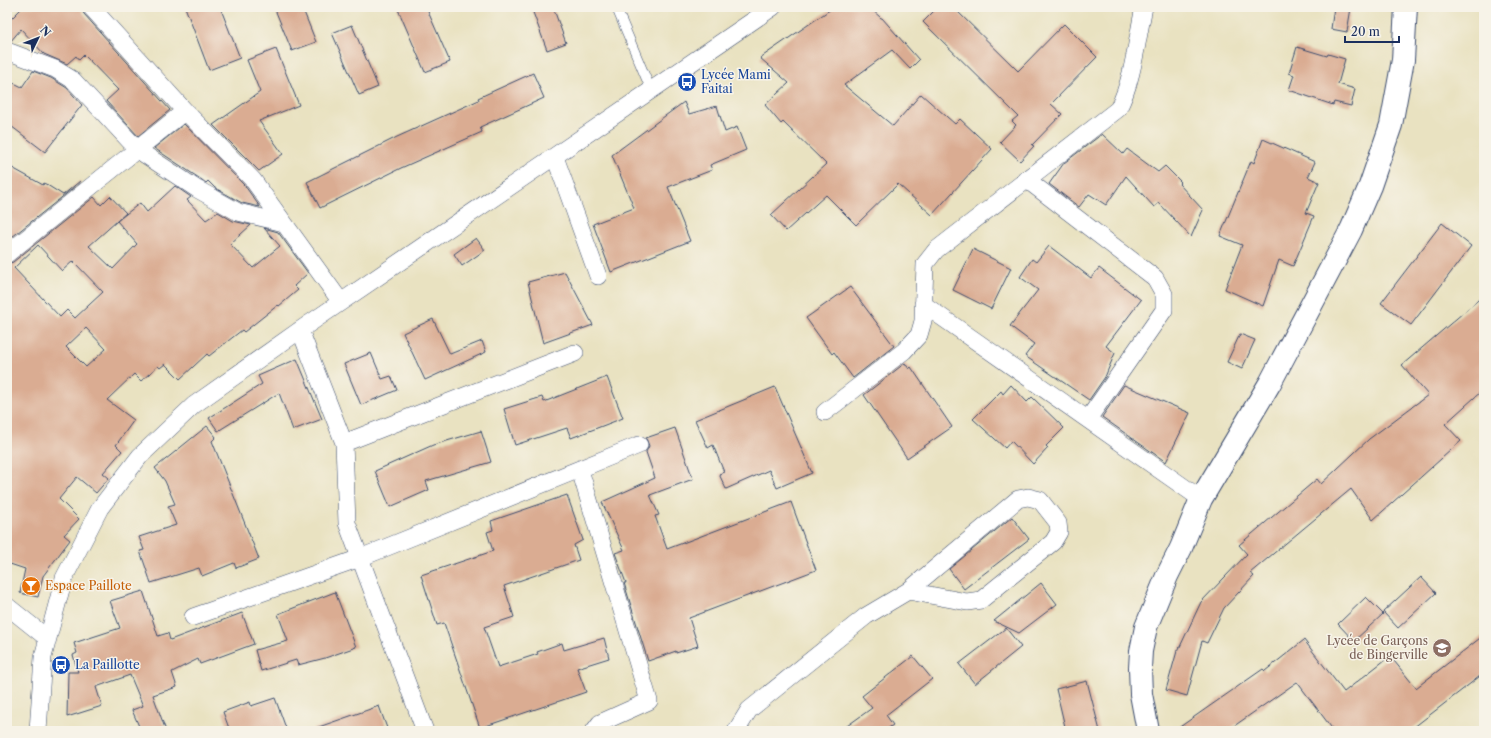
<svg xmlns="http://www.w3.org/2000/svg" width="1491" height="738" font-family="'Libre Caslon Text',serif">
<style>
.building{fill:#daac92;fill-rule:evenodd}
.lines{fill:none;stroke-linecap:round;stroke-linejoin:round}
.lane-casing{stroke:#3a4a6d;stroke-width:10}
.street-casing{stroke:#3a4a6d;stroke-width:18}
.secondary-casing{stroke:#3a4a6d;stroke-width:24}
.lane{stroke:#fff;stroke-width:9}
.street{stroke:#fff;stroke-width:17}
.secondary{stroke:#fff;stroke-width:22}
.labels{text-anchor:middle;stroke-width:3;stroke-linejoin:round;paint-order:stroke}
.transit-label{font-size:12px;fill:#164399;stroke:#f7f3e8;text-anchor:start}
.food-label{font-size:12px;fill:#c56008;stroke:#f7f3e8;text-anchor:start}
.education-label{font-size:12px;fill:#785e54;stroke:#f7f3e8;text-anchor:end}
</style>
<rect width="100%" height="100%" fill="#f7f3e8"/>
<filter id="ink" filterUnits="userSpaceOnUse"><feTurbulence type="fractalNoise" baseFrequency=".025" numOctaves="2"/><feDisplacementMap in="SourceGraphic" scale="8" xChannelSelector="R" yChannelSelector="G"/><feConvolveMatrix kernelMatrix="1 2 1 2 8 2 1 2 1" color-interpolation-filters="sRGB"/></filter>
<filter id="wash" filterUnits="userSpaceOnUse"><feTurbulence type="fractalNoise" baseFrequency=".012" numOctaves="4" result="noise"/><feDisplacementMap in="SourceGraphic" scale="16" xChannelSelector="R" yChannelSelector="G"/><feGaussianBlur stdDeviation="0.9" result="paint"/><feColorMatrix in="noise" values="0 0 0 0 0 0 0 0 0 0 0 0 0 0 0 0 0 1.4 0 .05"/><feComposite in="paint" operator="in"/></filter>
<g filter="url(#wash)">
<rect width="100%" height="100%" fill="#e9e2c1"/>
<g id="blocks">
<!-- building -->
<path class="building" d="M 23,7 L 80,7 L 84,14 L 170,110 L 138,136 L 106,101 L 118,90 L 84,55 L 79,60 L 76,56 L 67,64 L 44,54 L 21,29 L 10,42 L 7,41 L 7,23 Z
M 185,7 L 220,7 L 240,58 L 209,70 Z
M 274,7 L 302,7 L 316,42 L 292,51 Z
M 397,7 L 426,7 L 450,62 L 425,72 Z
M 531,7 L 553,7 L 566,43 L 547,50 Z
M 834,7 L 869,7 L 881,18 L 882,18 L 919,60 L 910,69 L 892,50 L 844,85 L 893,126 L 921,94 L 955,124 L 960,119 L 992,149 L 932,215 L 898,184 L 856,225 L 826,195 L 786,231 L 771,215 L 826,164 L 783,122 L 781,124 L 765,105 L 789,83 L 760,58 Z
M 938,7 L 953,7 L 1018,71 L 1064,24 L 1097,57 L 1051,104 L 1062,114 L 1032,145 L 1034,146 L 1020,161 L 1000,142 L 1016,125 L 1012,121 L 1018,116 L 923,22 Z
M 1334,7 L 1351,8 L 1347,32 L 1331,29 Z
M 352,25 L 378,87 L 359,95 L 332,33 Z
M 1297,47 L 1327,56 L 1328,54 L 1345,59 L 1338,84 L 1355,89 L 1351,106 L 1334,102 L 1333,105 L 1289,90 L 1294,75 L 1289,73 Z
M 276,49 L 299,105 L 259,121 L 283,154 L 259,171 L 213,125 L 260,92 L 247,60 Z
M 33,71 L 51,78 L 67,88 L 82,105 L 45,152 L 7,123 L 7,94 L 14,83 L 22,87 Z
M 533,73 L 544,98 L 480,127 L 482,132 L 401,168 L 320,208 L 307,182 L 397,137 L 479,100 L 478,98 Z
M 684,102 L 689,114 L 717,106 L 725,132 L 737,127 L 746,150 L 710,165 L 712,170 L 668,187 L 690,241 L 611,272 L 593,224 L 634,208 L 612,155 Z
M 184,124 L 245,186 L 260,207 L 242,203 L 215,188 L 208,181 L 206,183 L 202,180 L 154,148 Z
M 1102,134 L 1123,154 L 1127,149 L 1158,172 L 1165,166 L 1181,182 L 1179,184 L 1203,210 L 1191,237 L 1159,203 L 1154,207 L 1126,176 L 1106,205 L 1089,194 L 1079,207 L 1049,184 L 1064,163 Z
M 1263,139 L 1315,162 L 1308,177 L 1319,182 L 1306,213 L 1314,216 L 1293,266 L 1279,260 L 1263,306 L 1225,289 L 1242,245 L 1220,236 L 1251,161 L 1254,163 Z
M 7,165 L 43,185 L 44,183 L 63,195 L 80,181 L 81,182 L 7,241 Z
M 175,186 L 191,197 L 187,200 L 206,220 L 218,212 L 233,221 L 251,225 L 230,244 L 253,268 L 280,246 L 264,228 L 278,232 L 308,273 L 294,286 L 298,290 L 279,306 L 278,305 L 244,332 L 242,330 L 209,356 L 207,354 L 180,379 L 165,364 L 160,368 L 158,366 L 141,381 L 134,374 L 107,400 L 134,420 L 116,445 L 122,451 L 103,473 L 109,478 L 96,493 L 77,477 L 59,499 L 79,519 L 64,535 L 70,540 L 43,576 L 38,597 L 20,593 L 25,569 L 7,563 L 7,264 L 13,262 L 94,197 L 101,205 L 110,196 L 126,213 L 89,246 L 113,269 L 137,244 L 117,221 L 140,203 L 147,212 ZM 38,245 L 62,271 L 73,261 L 103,292 L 75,318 L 67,310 L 60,317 L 14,268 ZM 86,328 L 106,349 L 86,367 L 66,347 Z
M 1442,223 L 1471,246 L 1411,325 L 1381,303 Z
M 476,238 L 485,250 L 462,266 L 454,254 Z
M 1049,246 L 1091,278 L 1099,268 L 1141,300 L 1106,346 L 1115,353 L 1105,377 L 1089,400 L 1025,356 L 1034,344 L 1010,326 L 1038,290 L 1020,277 L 1032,259 L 1036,262 Z
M 973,249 L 1011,268 L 991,309 L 953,290 Z
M 565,272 L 593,325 L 543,343 L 528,282 Z
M 850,287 L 894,346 L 853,378 L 834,352 L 832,354 L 806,318 Z
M 1484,295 L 1484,389 L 1445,424 L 1461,441 L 1373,520 L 1351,489 L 1250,573 L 1254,576 L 1224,608 L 1207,643 L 1202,641 L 1187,696 L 1166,690 L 1177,651 L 1178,651 L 1201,602 L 1247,554 L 1239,545 L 1317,479 L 1321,484 L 1369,439 L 1428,395 L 1402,365 Z
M 433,319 L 450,354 L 482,341 L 486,352 L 425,380 L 403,333 Z
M 1240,334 L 1255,340 L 1242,369 L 1227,362 Z
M 371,353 L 382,379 L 391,376 L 397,390 L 361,405 L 344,364 Z
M 297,359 L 322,419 L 293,430 L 279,393 L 218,431 L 209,418 L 262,384 L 258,376 Z
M 905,363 L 909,369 L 911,367 L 952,427 L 907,458 L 864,395 Z
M 607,377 L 623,418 L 571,438 L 567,428 L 515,445 L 504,409 L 542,397 L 544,402 Z
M 1011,385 L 1027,402 L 1032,397 L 1064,428 L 1046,446 L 1048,448 L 1033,464 L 1011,441 L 1005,448 L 973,419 L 1001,391 L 1003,394 Z
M 1124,385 L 1190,413 L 1166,462 L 1102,417 Z
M 775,387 L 812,473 L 777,488 L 769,470 L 726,489 L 719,474 L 724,472 L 713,445 L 708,448 L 695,420 Z
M 207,426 L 216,437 L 212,441 L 259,559 L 236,568 L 234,563 L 202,576 L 199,568 L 151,583 L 140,551 L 144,550 L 139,537 L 176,525 L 168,506 L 175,504 L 165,481 L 155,468 Z
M 675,428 L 693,479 L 650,495 L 659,515 L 655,516 L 667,549 L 791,502 L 816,570 L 689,618 L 698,646 L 676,653 L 676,651 L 648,661 L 624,583 L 626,583 L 615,553 L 624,550 L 602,502 L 655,478 L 646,452 L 649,446 L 646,438 Z
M 481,431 L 491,462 L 426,481 L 429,490 L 390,507 L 375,471 L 433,445 Z
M 567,495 L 583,540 L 574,545 L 579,560 L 504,586 L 514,617 L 484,627 L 498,667 L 538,654 L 537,652 L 562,643 L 564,650 L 604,638 L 609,658 L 577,668 L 586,692 L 480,728 L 444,623 L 437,625 L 421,575 L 493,551 L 487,532 L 493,530 L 491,521 Z
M 1012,517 L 1029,539 L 964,589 L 949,569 Z
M 1421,577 L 1436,593 L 1398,628 L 1383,612 Z
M 1041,583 L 1057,604 L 1019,633 L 994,621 Z
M 143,591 L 158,636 L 168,633 L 170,640 L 242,613 L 254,644 L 200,664 L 198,659 L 172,672 L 177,687 L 153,695 L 166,731 L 141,731 L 132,710 L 143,706 L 130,675 L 96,687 L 102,706 L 67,717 L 68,672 L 78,672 L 73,655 L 77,653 L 74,643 L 120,628 L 110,601 Z
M 335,592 L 356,647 L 325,658 L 298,665 L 296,660 L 261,671 L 255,650 L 288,641 L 278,614 Z
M 1366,597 L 1383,614 L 1354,641 L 1338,624 Z
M 1006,628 L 1021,647 L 975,684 L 959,664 Z
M 1484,635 L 1484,673 L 1409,731 L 1334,731 L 1297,682 L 1227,731 L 1174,731 L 1263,669 L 1265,671 L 1304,640 L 1344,692 L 1390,656 L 1416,688 Z
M 913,656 L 932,679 L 886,715 L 893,725 L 884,731 L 840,731 L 872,708 L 862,696 Z
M 1087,681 L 1100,731 L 1066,731 L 1056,689 Z
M 275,698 L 287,731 L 230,731 L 223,712 L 250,702 L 251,706 Z
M 379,706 L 388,731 L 313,731 L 313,729 Z"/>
</g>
</g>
<g filter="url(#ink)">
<use href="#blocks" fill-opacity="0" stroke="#3a4a6d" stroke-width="1"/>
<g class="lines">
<defs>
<path id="lane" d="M 616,7 L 651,90"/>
<path id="street" d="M 91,7 L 185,111 L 253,180 L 341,302
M 7,51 L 55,69 L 73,80 L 138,150 L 197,189 L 238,212 L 284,223
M 555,157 L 598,276
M 1026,179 L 1155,278 L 1164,294 L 1164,310 L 1088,419
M 7,254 L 185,111
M 923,304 L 1201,499
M 300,330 L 344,443 L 347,523 L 425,731
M 825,412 L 904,351 L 919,335 L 923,321 L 925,264 L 936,250 L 1118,109 C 1133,81 1137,39 1144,7
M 344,443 L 575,353
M 580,470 L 649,701 L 600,723 L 594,731
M 7,606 L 47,638
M 193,617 L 360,558 L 639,445
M 38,731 L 43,657 L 64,578 L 100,508 L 140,456 L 194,405 L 300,330 L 773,7
M 736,731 L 749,710 L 866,616 L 908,591 L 1018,499 L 1028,497 L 1040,500 L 1058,523 L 1059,532 L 1053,542 L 981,600 L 967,602 L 908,591"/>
<path id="secondary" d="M 1148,731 L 1141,694 L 1140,668 L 1141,651 L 1146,627 L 1167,576 L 1181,548 L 1201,499 L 1270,383 L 1351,230 L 1370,186 L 1391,125 L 1403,60 L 1406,7"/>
</defs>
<!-- lane casing -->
<use href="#lane" class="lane-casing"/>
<!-- street casing -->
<use href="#street" class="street-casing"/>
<!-- secondary casing -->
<use href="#secondary" class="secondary-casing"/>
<!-- lane -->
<use href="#lane" class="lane"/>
<!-- street -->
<use href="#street" class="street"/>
<!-- secondary -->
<use href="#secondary" class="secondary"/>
</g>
</g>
<!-- icons -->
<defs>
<symbol id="bus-disc" viewBox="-11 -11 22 22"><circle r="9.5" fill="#1a4fb4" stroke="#f7f3e8"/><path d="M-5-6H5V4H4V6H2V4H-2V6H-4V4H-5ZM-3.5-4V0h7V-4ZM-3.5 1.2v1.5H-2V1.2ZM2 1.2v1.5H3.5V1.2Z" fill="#fff"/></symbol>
<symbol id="bar-disc" viewBox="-11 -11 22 22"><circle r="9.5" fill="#e8710a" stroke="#f7f3e8"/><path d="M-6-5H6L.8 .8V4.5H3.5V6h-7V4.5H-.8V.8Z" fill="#fff"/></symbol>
<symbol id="school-disc" viewBox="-11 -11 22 22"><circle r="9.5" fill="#8d6e63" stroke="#f7f3e8"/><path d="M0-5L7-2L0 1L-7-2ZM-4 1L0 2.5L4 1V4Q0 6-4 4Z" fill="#fff"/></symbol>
</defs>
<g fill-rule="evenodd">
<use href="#bus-disc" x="676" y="71" width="22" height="22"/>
<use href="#bar-disc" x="20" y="575" width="22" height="22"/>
<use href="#school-disc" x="1431" y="637" width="22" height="22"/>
<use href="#bus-disc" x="50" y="654" width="22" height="22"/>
</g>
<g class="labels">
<!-- transit labels -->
<g class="transit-label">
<text x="701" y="79">Lycée Mami<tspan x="701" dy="14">Faitai</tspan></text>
<text x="75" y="669">La Paillotte</text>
</g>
<!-- food labels -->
<g class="food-label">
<text x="45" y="590">Espace Paillote</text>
</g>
<!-- education labels -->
<g class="education-label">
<text x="1428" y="645">Lycée de Garçons<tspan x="1428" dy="14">de Bingerville</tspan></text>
</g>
</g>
<!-- margin -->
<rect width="1491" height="738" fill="none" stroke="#f7f3e8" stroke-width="24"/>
<!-- north arrow -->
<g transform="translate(38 38) rotate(47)" stroke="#f7f3e8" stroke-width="3" paint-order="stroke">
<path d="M0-3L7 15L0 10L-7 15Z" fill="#1b2f5e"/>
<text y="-6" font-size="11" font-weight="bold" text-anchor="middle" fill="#1b2f5e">N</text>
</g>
<!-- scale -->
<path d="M1345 36v6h54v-6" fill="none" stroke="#1b2f5e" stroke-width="2"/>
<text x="1351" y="36" font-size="12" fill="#1b2f5e" stroke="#f7f3e8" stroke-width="3" paint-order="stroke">20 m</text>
</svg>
